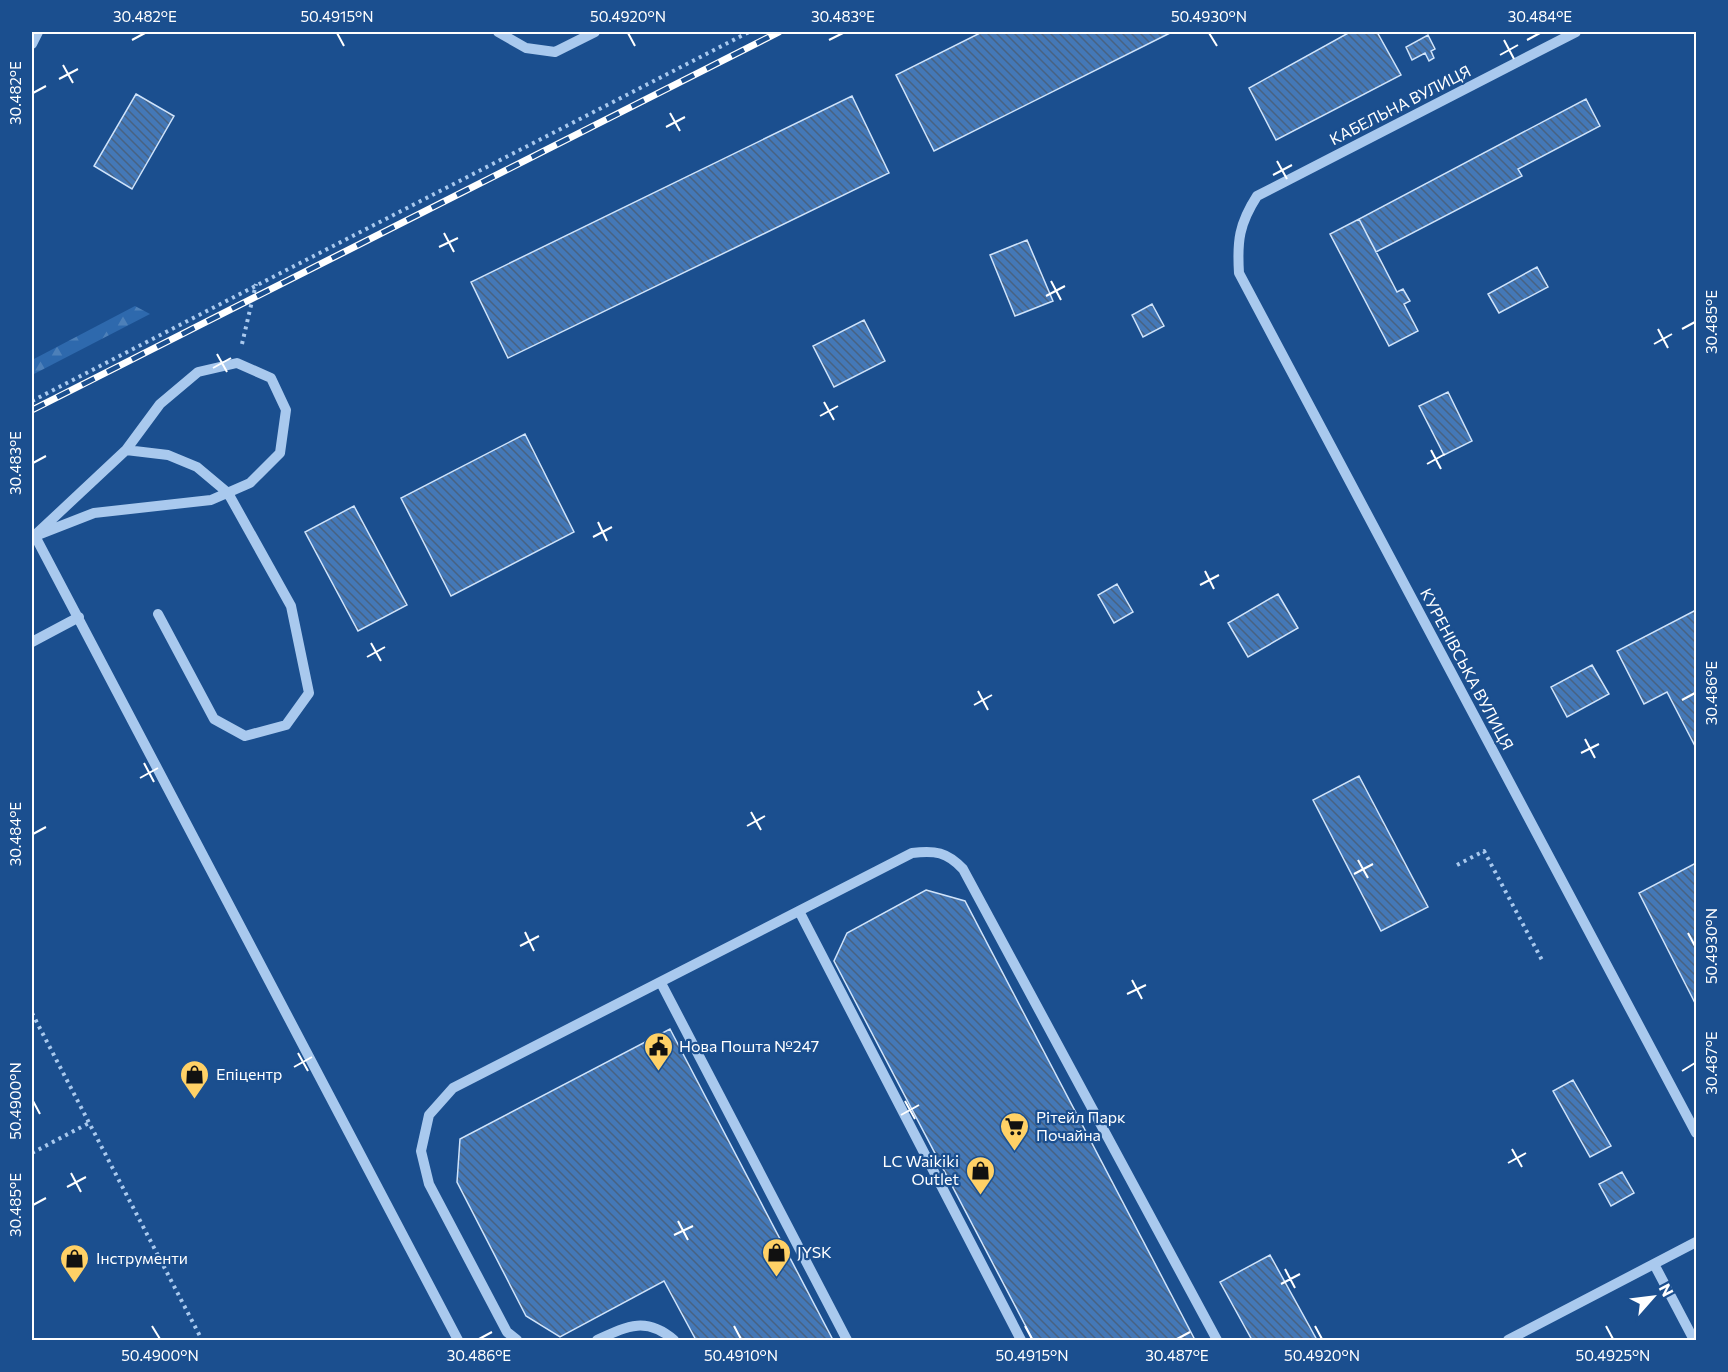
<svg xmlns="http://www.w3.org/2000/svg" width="1728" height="1372" font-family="Commissioner,sans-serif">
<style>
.forest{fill:url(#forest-firs)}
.building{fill:url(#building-back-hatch);stroke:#cfe3fa;stroke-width:1.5}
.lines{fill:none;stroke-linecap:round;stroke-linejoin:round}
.path{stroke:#a9c9ee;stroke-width:4;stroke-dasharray:3 4.5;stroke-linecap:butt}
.minor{stroke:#a9c9ee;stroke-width:10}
.rail-casing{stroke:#fff;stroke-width:7}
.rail{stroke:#1b4f8f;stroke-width:4.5;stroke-dasharray:14;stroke-linecap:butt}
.ticks{fill:none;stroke:#fff;stroke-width:2}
.labels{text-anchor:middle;stroke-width:4.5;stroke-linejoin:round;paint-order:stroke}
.street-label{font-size:16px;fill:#fff;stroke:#1b4f8f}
.poi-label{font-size:16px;fill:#fff;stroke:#1b4f8f;text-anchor:start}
.neatline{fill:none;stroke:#fff;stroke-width:2}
.ticks-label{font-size:15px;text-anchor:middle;fill:#fff}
</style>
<defs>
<pattern id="forest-firs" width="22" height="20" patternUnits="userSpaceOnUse" patternTransform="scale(1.5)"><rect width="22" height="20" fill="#2e69ad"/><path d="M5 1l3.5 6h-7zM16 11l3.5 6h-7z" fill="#4d80b9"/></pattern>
<pattern id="building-back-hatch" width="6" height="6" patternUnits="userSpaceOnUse" patternTransform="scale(1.5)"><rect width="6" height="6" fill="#4478b7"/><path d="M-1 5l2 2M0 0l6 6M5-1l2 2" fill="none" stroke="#486282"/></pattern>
</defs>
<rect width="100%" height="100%" fill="#1b4f8f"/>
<!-- forest -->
<path class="forest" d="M 135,306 L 150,314 L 32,375 L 32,360 Z"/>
<!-- building -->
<path class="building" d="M 982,32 L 1172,32 L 934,151 L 896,75 Z
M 1350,32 L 1377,32 L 1401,75 L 1276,140 L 1249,88 Z
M 1428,35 L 1435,49 L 1431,51 L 1434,58 L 1429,61 L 1425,53 L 1412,60 L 1406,47 Z
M 136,94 L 174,116 L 132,189 L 94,166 Z
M 852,96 L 889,173 L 508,358 L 471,282 Z
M 1586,99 L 1600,126 L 1518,169 L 1522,176 L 1376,252 L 1359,219 Z
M 1359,219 L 1397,292 L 1403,289 L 1410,301 L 1404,304 L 1418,331 L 1389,346 L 1330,234 Z
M 1027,240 L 1053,301 L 1015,316 L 990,255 Z
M 1537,267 L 1548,287 L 1499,313 L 1488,294 Z
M 1152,304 L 1164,326 L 1143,337 L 1132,315 Z
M 864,320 L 885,361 L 834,387 L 813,346 Z
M 1448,392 L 1472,441 L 1444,455 L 1419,406 Z
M 525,434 L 574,532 L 451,596 L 401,498 Z
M 354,506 L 407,605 L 358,631 L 305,532 Z
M 1117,584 L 1133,612 L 1114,623 L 1098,595 Z
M 1278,594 L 1298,628 L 1248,657 L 1228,623 Z
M 1696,610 L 1696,748 L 1667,692 L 1644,704 L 1617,651 Z
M 1592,665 L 1609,694 L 1567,717 L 1551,687 Z
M 1359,776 L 1428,907 L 1381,931 L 1313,800 Z
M 1696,863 L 1696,1005 L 1639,893 Z
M 926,890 L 965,901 L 1195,1340 L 1033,1340 L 834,961 L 847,933 Z
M 670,1029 L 833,1340 L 696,1340 L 664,1281 L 560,1337 L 526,1316 L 457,1182 L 460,1139 Z
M 1573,1080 L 1611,1146 L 1590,1157 L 1553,1091 Z
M 1622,1172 L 1634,1193 L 1611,1206 L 1599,1184 Z
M 1270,1255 L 1317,1340 L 1252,1340 L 1220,1282 Z"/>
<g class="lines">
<!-- path -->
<path class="path" d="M 242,344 L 256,284
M 32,401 L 749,32
M 1457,865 L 1484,851 L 1543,962
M 32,1013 L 202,1340
M 32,1153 L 89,1123"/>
<!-- minor -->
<path class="minor" d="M 498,32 L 526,48 L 555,52 L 595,32
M 1576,32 L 1257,196 C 1239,224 1237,241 1239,273 L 1696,1133
M 32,44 L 38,32
M 126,450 L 168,455 L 197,467 L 228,493 L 291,606 L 309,693 L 286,725 L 245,736 L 214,719 L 158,614
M 35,536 L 458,1340
M 32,538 L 126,450 L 160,404 L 198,372 L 237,363 L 271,378 L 286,410 L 280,453 L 250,483 L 211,500 L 94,513 L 35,536
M 32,642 L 79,617
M 799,911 L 1021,1340
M 661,983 L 847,1340
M 1654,1264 L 1694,1340
M 517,1340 L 507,1332 L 429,1184 L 421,1151 L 429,1115 L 453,1088 L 912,853 C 935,850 947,852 963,869 L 1217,1340
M 597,1340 C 627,1326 646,1316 674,1340
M 1508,1340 L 1696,1242"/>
<defs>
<path id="rail" d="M 32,410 L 779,32"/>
</defs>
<!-- rail casing -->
<use href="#rail" class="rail-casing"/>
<!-- rail -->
<use href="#rail" class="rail"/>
</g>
<!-- ticks -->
<path class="ticks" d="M 337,33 L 344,46M 628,33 L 635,46M 1209,33 L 1217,46M 132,40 L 145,33M 829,40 L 843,33M 1504,40 L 1514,59M 1527,40 L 1540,33M 1500,55 L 1518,45M 63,65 L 73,83M 59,79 L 78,69M 33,93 L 46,86M 670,113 L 680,131M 666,127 L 685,117M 1277,161 L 1287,179M 1273,175 L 1292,165M 444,233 L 454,252M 439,247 L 458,238M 1051,281 L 1061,300M 1046,296 L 1065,286M 1658,329 L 1668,348M 1682,329 L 1695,322M 1654,344 L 1672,334M 217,354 L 227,372M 213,368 L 231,358M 824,402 L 834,420M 820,416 L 838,406M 1431,450 L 1441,469M 33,463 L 46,456M 1427,464 L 1445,454M 598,522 L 607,541M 593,537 L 612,527M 1205,571 L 1214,589M 1200,585 L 1219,575M 371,643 L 381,661M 367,657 L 385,647M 978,691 L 988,710M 1682,700 L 1695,693M 974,705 L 992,695M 1585,739 L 1595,758M 1581,753 L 1599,744M 144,763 L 154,782M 140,778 L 158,768M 751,812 L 761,830M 747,826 L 765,816M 33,834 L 46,827M 1358,860 L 1368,878M 1354,874 L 1373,864M 525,932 L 534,951M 1688,933 L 1695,946M 520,946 L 539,936M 1132,980 L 1142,999M 1127,994 L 1146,985M 298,1053 L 308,1071M 294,1067 L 312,1057M 1682,1071 L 1695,1063M 33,1101 L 40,1114M 905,1101 L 915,1119M 901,1115 L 919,1105M 1512,1149 L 1522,1167M 1508,1163 L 1526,1153M 71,1173 L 81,1192M 67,1187 L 86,1177M 33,1205 L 46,1198M 678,1221 L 688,1240M 674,1235 L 693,1226M 1285,1269 L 1295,1288M 1281,1284 L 1300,1274M 152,1326 L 160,1339M 734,1326 L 741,1339M 1025,1326 L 1032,1339M 1315,1326 L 1322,1339M 1606,1326 L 1613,1339M 479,1339 L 492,1332M 1177,1339 L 1190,1332"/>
<!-- icons -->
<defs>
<symbol id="civic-pin" viewBox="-11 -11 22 30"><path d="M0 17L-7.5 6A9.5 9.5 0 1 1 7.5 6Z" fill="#ffd166" stroke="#1b4f8f"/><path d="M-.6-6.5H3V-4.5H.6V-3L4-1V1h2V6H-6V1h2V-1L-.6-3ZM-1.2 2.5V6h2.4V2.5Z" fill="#111"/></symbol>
<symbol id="shop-pin" viewBox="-11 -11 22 30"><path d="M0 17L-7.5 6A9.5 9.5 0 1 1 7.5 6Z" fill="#ffd166" stroke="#1b4f8f"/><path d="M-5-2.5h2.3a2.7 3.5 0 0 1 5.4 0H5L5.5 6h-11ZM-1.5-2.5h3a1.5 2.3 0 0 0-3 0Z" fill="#111"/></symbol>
<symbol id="supermarket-pin" viewBox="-11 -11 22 30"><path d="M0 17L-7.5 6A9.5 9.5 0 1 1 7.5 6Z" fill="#ffd166" stroke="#1b4f8f"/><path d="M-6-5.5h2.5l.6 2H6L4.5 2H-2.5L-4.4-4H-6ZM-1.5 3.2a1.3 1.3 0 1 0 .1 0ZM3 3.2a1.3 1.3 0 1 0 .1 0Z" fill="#111"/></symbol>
</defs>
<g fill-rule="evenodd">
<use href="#civic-pin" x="642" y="1030" width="33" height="45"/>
<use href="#shop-pin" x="178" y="1058" width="33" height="45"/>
<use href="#supermarket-pin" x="998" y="1110" width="33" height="45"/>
<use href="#shop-pin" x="964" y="1154" width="33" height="45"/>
<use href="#shop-pin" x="760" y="1236" width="33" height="45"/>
<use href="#shop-pin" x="58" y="1242" width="33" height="45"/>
</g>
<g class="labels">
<!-- street labels -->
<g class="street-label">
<text transform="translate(1400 105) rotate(-27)" y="6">КАБЕЛЬНА ВУЛИЦЯ</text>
<text transform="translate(1467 669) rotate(62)" y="6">КУРЕНІВСЬКА ВУЛИЦЯ</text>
</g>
<!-- poi labels -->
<g class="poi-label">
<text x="679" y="1052">Нова Пошта №247</text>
<text x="216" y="1080">Епіцентр</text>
<text x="1036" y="1123">Рітейл Парк<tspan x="1036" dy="18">Почайна</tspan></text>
<text x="959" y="1167" text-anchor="end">LC Waikiki<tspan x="959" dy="18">Outlet</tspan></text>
<text x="797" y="1258">JYSK</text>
<text x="96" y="1264">Інструменти</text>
</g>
</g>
<!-- border -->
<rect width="1728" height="1372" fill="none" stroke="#1b4f8f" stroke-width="66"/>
<!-- north arrow -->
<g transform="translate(1653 1297) rotate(62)" stroke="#1b4f8f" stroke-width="4.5" paint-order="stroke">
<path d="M0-4.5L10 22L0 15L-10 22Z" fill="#ffffff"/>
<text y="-9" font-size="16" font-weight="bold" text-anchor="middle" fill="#ffffff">N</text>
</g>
<rect x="33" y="33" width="1662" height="1306" class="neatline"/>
<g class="ticks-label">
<text x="145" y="22">30.482°E</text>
<text x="337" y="22">50.4915°N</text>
<text x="628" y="22">50.4920°N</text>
<text x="843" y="22">30.483°E</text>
<text x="1209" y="22">50.4930°N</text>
<text x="1540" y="22">30.484°E</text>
<text transform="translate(16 93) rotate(-90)" y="5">30.482°E</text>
<text transform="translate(1712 322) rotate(-90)" y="5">30.485°E</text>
<text transform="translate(16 463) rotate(-90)" y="5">30.483°E</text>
<text transform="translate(1712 693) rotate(-90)" y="5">30.486°E</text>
<text transform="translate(16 834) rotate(-90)" y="5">30.484°E</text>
<text transform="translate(1712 946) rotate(-90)" y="5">50.4930°N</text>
<text transform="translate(1712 1063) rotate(-90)" y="5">30.487°E</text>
<text transform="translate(16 1101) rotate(-90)" y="5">50.4900°N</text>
<text transform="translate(16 1205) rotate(-90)" y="5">30.485°E</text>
<text x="160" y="1361">50.4900°N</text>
<text x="479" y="1361">30.486°E</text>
<text x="741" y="1361">50.4910°N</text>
<text x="1032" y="1361">50.4915°N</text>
<text x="1177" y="1361">30.487°E</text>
<text x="1322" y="1361">50.4920°N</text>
<text x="1613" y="1361">50.4925°N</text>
</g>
</svg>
